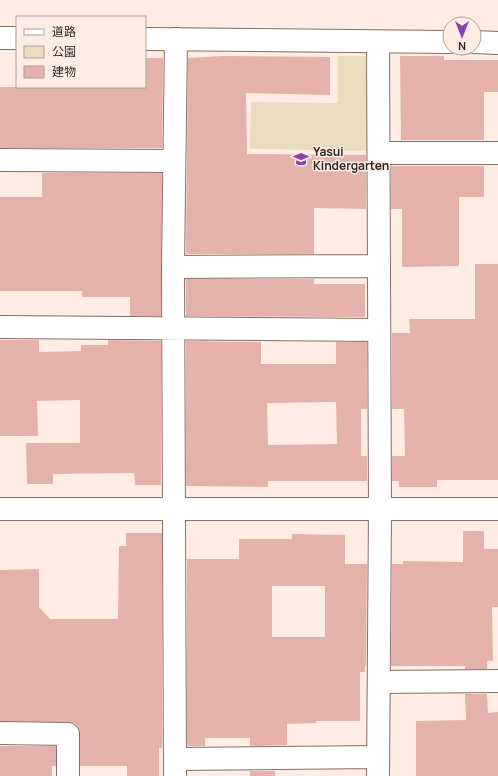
<svg xmlns="http://www.w3.org/2000/svg" width="498" height="776" font-family="Manrope,'Noto Sans JP',sans-serif">
<style>
.green{fill:#e9dcc0}
.building{fill:#e4b2aa;fill-rule:evenodd}
.lines{fill:none;stroke-linecap:round;stroke-linejoin:round}
.minor-casing{stroke:#837066;stroke-width:24}
.minor{stroke:#fff;stroke-width:22}
.labels{text-anchor:middle;stroke-width:3;stroke-linejoin:round;paint-order:stroke}
.poi-label{font-size:12px;font-weight:bold;fill:#2f2723;stroke:#ffede4;text-anchor:start}
</style>
<rect width="100%" height="100%" fill="#ffede4"/>
<!-- green -->
<path class="green" d="M 338,56 L 367,56 L 371,65 L 370,151 L 250,149 L 251,102 L 338,103 Z"/>
<!-- building -->
<path class="building" d="M 222,56 L 330,57 L 330,95 L 246,93 L 247,154 L 366,155 L 366,209 L 314,208 L 314,254 L 186,254 L 188,58 Z
M 400,56 L 444,56 L 444,60 L 498,60 L 498,92 L 484,92 L 484,140 L 401,140 Z
M 145,58 L 163,58 L 162,148 L 0,148 L 0,87 L 145,87 Z
M 391,166 L 484,166 L 484,197 L 459,197 L 459,266 L 402,267 L 402,209 L 391,209 Z
M 42,173 L 162,173 L 161,316 L 130,316 L 130,297 L 82,297 L 82,291 L 0,291 L 0,197 L 42,197 Z
M 475,264 L 498,264 L 498,480 L 437,480 L 437,487 L 399,487 L 399,481 L 392,481 L 392,456 L 405,456 L 404,409 L 392,409 L 392,333 L 410,333 L 409,319 L 475,319 Z
M 186,279 L 314,279 L 314,284 L 365,284 L 365,317 L 186,316 Z
M 0,340 L 39,340 L 39,352 L 81,351 L 81,345 L 108,345 L 108,340 L 161,341 L 161,485 L 135,485 L 134,473 L 53,474 L 53,484 L 27,484 L 26,443 L 80,443 L 80,400 L 37,401 L 38,436 L 0,436 Z
M 186,341 L 261,342 L 261,364 L 336,364 L 336,342 L 367,342 L 367,409 L 361,409 L 361,456 L 367,456 L 367,481 L 268,481 L 268,487 L 186,486 ZM 336,402 L 337,444 L 268,445 L 267,403 Z
M 463,531 L 484,531 L 484,549 L 498,549 L 498,607 L 492,607 L 493,661 L 487,661 L 487,669 L 465,669 L 465,666 L 391,666 L 392,564 L 403,564 L 403,561 L 463,562 Z
M 126,533 L 162,533 L 162,748 L 159,748 L 159,776 L 127,776 L 127,766 L 80,766 L 80,734 L 79,727 L 74,723 L 0,721 L 0,570 L 39,569 L 39,607 L 50,619 L 118,619 L 119,546 L 126,546 Z
M 292,534 L 345,535 L 345,564 L 367,564 L 366,666 L 365,666 L 365,672 L 360,672 L 360,721 L 316,721 L 316,723 L 287,724 L 287,745 L 250,746 L 250,738 L 205,738 L 205,746 L 187,746 L 187,559 L 239,559 L 239,539 L 292,539 ZM 272,586 L 325,586 L 325,637 L 272,637 Z
M 465,694 L 487,694 L 488,713 L 498,712 L 498,776 L 416,776 L 416,721 L 466,720 Z
M 0,746 L 56,746 L 56,766 L 52,766 L 52,776 L 0,776 Z
M 250,771 L 275,771 L 275,776 L 250,776 Z"/>
<g class="lines">
<defs>
<path id="minor" d="M 0,38 L 17,38
M 145,39 L 450,42
M 474,42 L 498,43
M 379,153 L 498,153
M 0,160 L 174,161
M 173,267 L 379,266
M 0,327 L 378,330
M 0,509 L 498,509
M 379,682 L 498,681
M 0,733 L 68,734 L 68,776
M 175,759 L 378,757
M 175,776 L 173,267 L 176,39
M 378,776 L 380,510 L 378,42"/>
</defs>
<!-- minor casing -->
<use href="#minor" class="minor-casing"/>
<!-- minor -->
<use href="#minor" class="minor"/>
</g>
<!-- icons -->
<defs>
<symbol id="school-bare" viewBox="-9 -9 18 18"><path d="M0-5L7-2L0 1L-7-2ZM-4 1L0 2.5L4 1V4Q0 6-4 4Z" fill="#8b40b1" stroke="#ffede4" stroke-width="2.5" paint-order="stroke"/></symbol>
</defs>
<g fill-rule="evenodd">
<use href="#school-bare" x="290" y="148" width="22" height="22"/>
</g>
<g class="labels">
<!-- poi labels -->
<g class="poi-label">
<text x="313" y="156">Yasui<tspan x="313" dy="14">Kindergarten</tspan></text>
</g>
</g>
<!-- legend -->
<rect x="16" y="16" width="130" height="72" fill="#ffede4" stroke="#ac9e97"/>
<rect x="24" y="29" width="20" height="6" fill="#ffffff" stroke="#ac9e97"/>
<text x="52" y="36" font-size="12" fill="#2f2723">道路</text>
<rect x="24" y="46" width="20" height="12" fill="#e9dcc0" stroke="#ac9e97"/>
<text x="52" y="56" font-size="12" fill="#2f2723">公園</text>
<rect x="24" y="66" width="20" height="12" fill="#e4b2aa" stroke="#ac9e97"/>
<text x="52" y="76" font-size="12" fill="#2f2723">建物</text>
<!-- north arrow -->
<g transform="translate(462 36) rotate(180)"><circle r="19" fill="#ffede4" stroke="#ac9e97"/>
<path d="M0-3L7 15L0 10L-7 15Z" fill="#8b40b1"/>
<text y="-6" font-size="11" font-weight="bold" text-anchor="middle" fill="#2f2723">N</text>
</g>
</svg>
